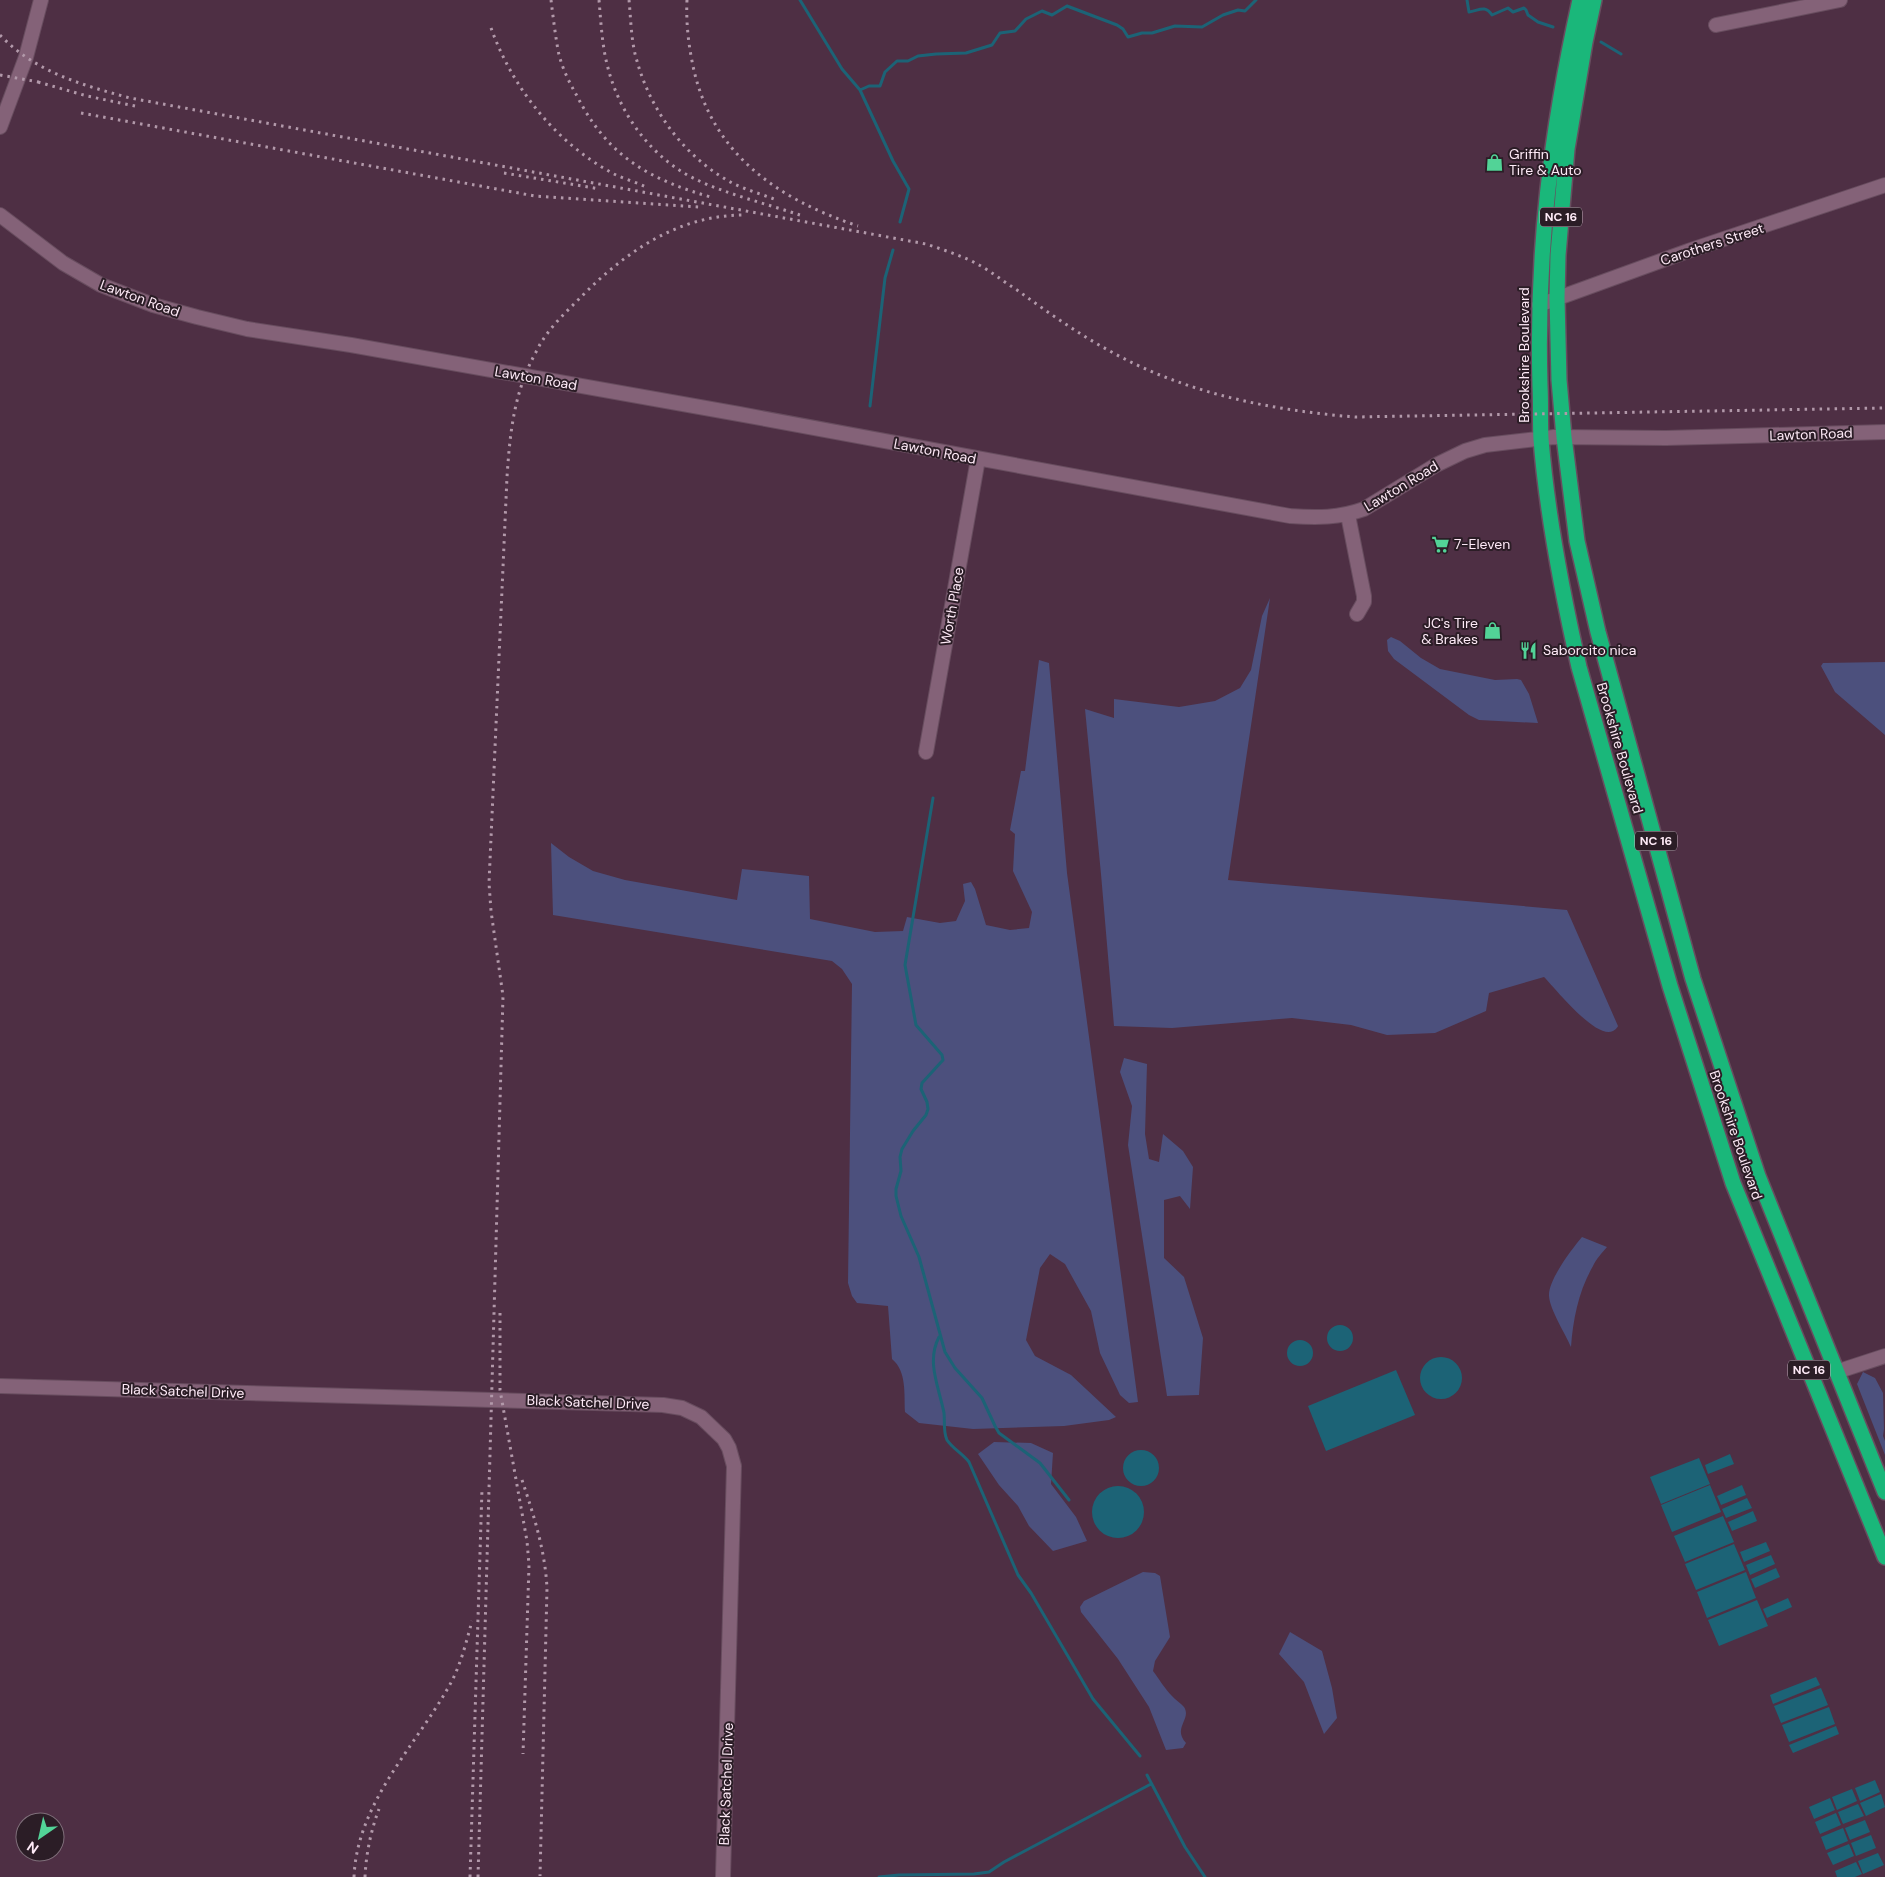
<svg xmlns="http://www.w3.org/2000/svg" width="1885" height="1877" font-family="'DM Sans',sans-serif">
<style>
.green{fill:#4c507d}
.water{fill:#1c6376}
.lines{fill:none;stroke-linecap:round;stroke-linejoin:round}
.stream{stroke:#1c6376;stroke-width:3}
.minor-casing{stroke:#684d5f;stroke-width:16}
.highway-casing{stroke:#684d5f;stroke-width:18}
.minor{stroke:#846278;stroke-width:14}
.highway{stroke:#1ab77a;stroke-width:15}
.rail{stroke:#b299aa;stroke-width:3;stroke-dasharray:2.5 5;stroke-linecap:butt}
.labels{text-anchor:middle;stroke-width:4;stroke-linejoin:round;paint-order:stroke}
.shield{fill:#2b1d26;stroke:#bfacb8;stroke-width:1}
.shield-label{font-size:12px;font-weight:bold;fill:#feeaf7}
.poi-label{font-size:14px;fill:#feeaf7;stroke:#2b1d26;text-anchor:start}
.street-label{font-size:14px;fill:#feeaf7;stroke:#2b1d26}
</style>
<rect width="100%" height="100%" fill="#4e2f44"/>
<!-- green -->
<path class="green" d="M 1270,598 L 1228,880 L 1567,910 L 1618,1026 C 1618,1027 1614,1031 1613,1031 C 1596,1040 1555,988 1544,977 L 1489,993 L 1486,1011 L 1435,1033 L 1387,1035 L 1351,1025 L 1292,1018 L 1172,1028 L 1114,1026 L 1101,874 L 1085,709 L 1114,718 L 1114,699 L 1179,707 L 1215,701 L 1240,688 L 1251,670 L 1262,616 Z
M 1391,637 L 1400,641 L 1421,658 L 1440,669 L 1495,680 L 1517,679 L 1521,680 L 1529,694 L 1538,723 L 1479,720 L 1469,715 L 1394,659 L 1388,651 L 1387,640 Z
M 1039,660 L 1049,663 L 1067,873 L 1138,1402 L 1129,1403 L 1120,1395 L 1100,1353 L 1091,1311 L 1065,1264 L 1050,1254 L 1040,1268 L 1026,1340 L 1035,1356 L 1071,1375 L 1116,1417 L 1109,1420 L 1064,1426 L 973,1429 L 919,1423 L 905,1412 C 904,1395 907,1371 892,1359 L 888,1306 L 857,1303 L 852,1296 L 848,1283 L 852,984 L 842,969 L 832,961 L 553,915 L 551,843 L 569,857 L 593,871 L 625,880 L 737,900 L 742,869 L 809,876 L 810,919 L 875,932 L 903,931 L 907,917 L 940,923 L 956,921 L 965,901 L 963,884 L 971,882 L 975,889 L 986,925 L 1010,930 L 1029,928 L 1032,912 L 1013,871 L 1015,834 L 1010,830 L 1021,771 L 1025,771 Z
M 1885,662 L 1885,735 L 1835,692 L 1821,666 L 1823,663 Z
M 1124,1058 L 1147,1064 L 1145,1134 L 1149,1159 L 1159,1162 L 1163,1134 L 1183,1151 L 1193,1167 L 1190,1209 L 1180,1196 L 1164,1200 L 1164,1258 L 1184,1277 L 1203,1338 L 1199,1395 L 1167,1396 L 1128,1145 L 1132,1106 L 1120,1072 Z
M 1582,1237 L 1607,1247 C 1602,1253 1596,1259 1593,1266 C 1579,1290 1573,1319 1571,1347 C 1565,1333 1550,1310 1549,1296 C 1548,1280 1572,1249 1582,1237 Z
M 1863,1372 L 1875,1378 L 1883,1393 L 1884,1429 L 1883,1436 L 1885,1441 L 1885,1455 L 1857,1384 Z
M 994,1442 L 1031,1443 L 1053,1453 L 1051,1484 L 1076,1517 L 1087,1541 L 1053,1551 L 1029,1526 L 1018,1506 L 999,1485 L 978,1454 Z
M 1143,1572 L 1155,1573 L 1160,1576 L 1170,1637 L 1155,1661 L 1153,1671 C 1159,1679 1165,1689 1172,1696 C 1175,1700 1181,1703 1184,1707 C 1192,1719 1172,1728 1186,1743 L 1183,1748 L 1166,1750 L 1149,1707 L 1118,1659 L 1081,1612 L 1080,1607 L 1084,1601 Z
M 1290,1632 L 1322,1651 L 1332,1688 L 1337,1718 L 1324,1734 L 1304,1682 L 1279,1654 Z"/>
<!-- water -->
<path class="water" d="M1327 1338a13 13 0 1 1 26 0a13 13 0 1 1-26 0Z
M1287 1353a13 13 0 1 1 26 0a13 13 0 1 1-26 0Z
M1420 1378a21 21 0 1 1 42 0a21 21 0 1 1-42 0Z
M 1396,1370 L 1415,1415 L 1326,1451 L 1308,1406 Z
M1123 1468a18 18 0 1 1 36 0a18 18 0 1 1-36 0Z
M 1730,1454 L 1734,1464 L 1708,1474 L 1705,1465 Z
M 1699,1458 L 1710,1484 L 1661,1504 L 1650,1477 Z
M 1710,1485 L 1721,1512 L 1672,1532 L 1661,1505 Z
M 1742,1485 L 1746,1495 L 1721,1505 L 1717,1496 Z
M1092 1512a26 26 0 1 1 52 0a26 26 0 1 1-52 0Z
M 1747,1498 L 1752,1508 L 1726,1518 L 1722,1509 Z
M 1753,1511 L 1757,1521 L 1732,1531 L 1728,1522 Z
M 1723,1516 L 1734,1542 L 1685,1562 L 1674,1536 Z
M 1766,1542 L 1770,1551 L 1744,1562 L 1740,1552 Z
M 1734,1544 L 1745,1570 L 1696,1590 L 1685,1564 Z
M 1771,1555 L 1775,1564 L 1750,1575 L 1746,1565 Z
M 1776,1568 L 1780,1577 L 1755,1588 L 1751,1579 Z
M 1746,1572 L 1756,1598 L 1707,1618 L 1697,1592 Z
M 1788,1598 L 1792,1607 L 1767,1618 L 1763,1609 Z
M 1757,1600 L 1768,1626 L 1719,1646 L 1708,1620 Z
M 1816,1677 L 1820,1685 L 1773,1704 L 1770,1695 Z
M 1821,1688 L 1828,1705 L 1781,1723 L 1774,1706 Z
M 1829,1707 L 1835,1724 L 1789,1742 L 1782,1725 Z
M 1836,1726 L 1839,1734 L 1793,1753 L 1789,1745 Z
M 1875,1780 L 1880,1792 L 1860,1801 L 1855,1788 Z
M 1852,1789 L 1857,1801 L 1837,1810 L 1832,1797 Z
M 1881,1794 L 1885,1807 L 1866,1816 L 1860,1803 Z
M 1830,1798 L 1835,1810 L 1814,1819 L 1809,1807 Z
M 1858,1804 L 1864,1816 L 1843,1824 L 1838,1812 Z
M 1836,1813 L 1841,1825 L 1820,1834 L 1815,1822 Z
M 1865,1820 L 1870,1832 L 1850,1840 L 1845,1828 Z
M 1843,1828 L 1848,1841 L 1826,1850 L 1821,1837 Z
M 1871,1835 L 1876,1848 L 1856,1856 L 1851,1843 Z
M 1849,1844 L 1854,1856 L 1833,1865 L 1827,1853 Z
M 1878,1853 L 1884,1865 L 1863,1874 L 1858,1861 Z
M 1856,1862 L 1862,1874 L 1855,1877 L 1837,1877 L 1835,1871 Z"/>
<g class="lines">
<!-- stream -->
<path class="stream" d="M 800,0 L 842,69 L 860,90 L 893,161 L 909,189 L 900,222
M 1467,0 L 1469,12 C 1480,10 1485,5 1492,15 L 1508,8 L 1513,12 L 1524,8 L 1526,10 L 1528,15 L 1538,22 L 1553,27
M 1601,42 L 1621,54
M 860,90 L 869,86 L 880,86 L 885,72 L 897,61 L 908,61 L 918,56 L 936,54 L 966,53 L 992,45 L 1000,33 L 1015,31 L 1026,19 L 1042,11 L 1052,15 L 1067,6 L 1117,25 L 1123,29 L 1128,37 L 1142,33 L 1152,33 L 1175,26 L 1202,27 L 1223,15 L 1238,10 L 1245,11 L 1256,0
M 870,406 L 885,278 L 893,250
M 933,798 L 905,965 L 916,1025 L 942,1055 L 943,1060 L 922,1083 L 921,1089 L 927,1102 L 928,1109 L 926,1115 L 913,1131 L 902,1149 L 900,1157 L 901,1171 L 896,1189 L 896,1196 L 901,1216 L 919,1257 L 945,1352 L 955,1368 L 982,1398 L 995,1426 L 999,1433 L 1040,1463 L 1069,1500
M 939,1337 C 926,1362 939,1387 944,1413 C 945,1421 943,1432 947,1440 C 952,1448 963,1454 969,1462 L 1018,1575 L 1031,1593 L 1093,1699 L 1140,1756
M 1147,1775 L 1185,1847 L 1205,1877
M 879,1877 L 899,1875 L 974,1874 L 989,1872 L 1004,1862 L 1151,1784"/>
<defs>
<path id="minor" d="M 1716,25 L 1840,0
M 0,127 L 26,57 L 41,0
M 0,215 L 63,263 L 101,285 L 153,305 L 197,317 L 247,329 L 351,345 L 739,414 L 1290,516 C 1317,518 1339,518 1364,509 L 1436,465 L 1465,451 L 1485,445 L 1554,437 L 1666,438 L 1885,432
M 1539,305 L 1688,251 L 1885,185
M 1348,515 L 1364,596 L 1364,602 L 1357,614
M 926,752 L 978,459
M 1836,1372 L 1885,1356
M 0,1386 L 663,1405 L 682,1408 L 701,1417 L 724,1439 L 729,1448 L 734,1466 L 723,1877"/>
<path id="highway" d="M 1580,0 C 1551,130 1536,253 1540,386 C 1541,404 1540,422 1541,439 C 1547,516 1562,592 1579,667 L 1670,986 L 1733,1183 L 1885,1557
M 1594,0 L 1585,42 L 1567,149 L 1558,255 L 1557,298 L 1559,380 L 1564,437 L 1577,541 L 1598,632 L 1693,979 L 1758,1176 L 1885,1492"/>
</defs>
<!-- minor casing -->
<use href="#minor" class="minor-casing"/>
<!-- highway casing -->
<use href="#highway" class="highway-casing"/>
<!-- minor -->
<use href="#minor" class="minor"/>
<!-- highway -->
<use href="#highway" class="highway"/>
<!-- rail -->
<path class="rail" d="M 551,0 C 553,16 555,33 558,50 C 561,66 569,82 577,96 C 608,157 650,180 714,198
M 599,0 C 601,23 602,46 608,68 C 620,115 652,158 695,179 C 726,194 767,204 800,215
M 629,0 C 631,20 631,42 637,61 C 651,112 686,159 734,184 C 747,190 761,194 774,199
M 687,0 C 686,20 688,41 692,61 C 709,152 775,198 858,226
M 491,28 C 513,89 556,143 614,174 C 624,179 636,182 646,187
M 0,35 C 35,72 82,85 130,98 L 926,244 C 944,250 963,256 979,265 C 992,272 1004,282 1017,290 C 1046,311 1077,333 1108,350 C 1184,393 1269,410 1355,417 L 1885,408
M 0,75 L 44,83
M 38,82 L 87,96 L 135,106
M 81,113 L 535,196 L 699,207
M 504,173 L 600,189
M 500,1313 L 500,1390 L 527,1541 L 529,1565 L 523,1754
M 522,1480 C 534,1516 545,1550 547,1588 L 540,1876
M 354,1877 C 357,1804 413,1749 448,1688 C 460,1668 466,1643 472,1621
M 365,1877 C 366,1854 371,1830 379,1809
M 470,1877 L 482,1489
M 478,1877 L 503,996 L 491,911 L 489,883 L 507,477 C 510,432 514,392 536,352 C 546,331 563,315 579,299 C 624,253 677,215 744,215"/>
</g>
<!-- icons -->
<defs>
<symbol id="shop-bare" viewBox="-9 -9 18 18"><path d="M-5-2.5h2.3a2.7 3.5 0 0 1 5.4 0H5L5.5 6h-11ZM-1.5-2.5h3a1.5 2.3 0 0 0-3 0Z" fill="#52d397" stroke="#2b1d26" stroke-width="2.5" paint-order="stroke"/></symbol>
<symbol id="supermarket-bare" viewBox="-9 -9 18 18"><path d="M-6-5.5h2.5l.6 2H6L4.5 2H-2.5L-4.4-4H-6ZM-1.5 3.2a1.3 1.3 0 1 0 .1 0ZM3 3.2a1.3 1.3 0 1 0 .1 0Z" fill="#52d397" stroke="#2b1d26" stroke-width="2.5" paint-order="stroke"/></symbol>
<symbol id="restaurant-bare" viewBox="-9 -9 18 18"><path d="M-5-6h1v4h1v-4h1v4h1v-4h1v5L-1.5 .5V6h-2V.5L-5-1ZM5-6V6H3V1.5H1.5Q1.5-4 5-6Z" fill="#52d397" stroke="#2b1d26" stroke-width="2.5" paint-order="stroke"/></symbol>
</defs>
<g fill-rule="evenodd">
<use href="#shop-bare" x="1482" y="150" width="25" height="25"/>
<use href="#supermarket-bare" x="1428" y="532" width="25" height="25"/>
<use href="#shop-bare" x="1480" y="618" width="25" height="25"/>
<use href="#restaurant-bare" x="1516" y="638" width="25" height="25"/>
</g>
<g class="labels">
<!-- shield labels -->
<g class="shield">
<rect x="1540" y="207.5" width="42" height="19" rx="4"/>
<rect x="1635" y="831.5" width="42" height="19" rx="4"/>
<rect x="1788" y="1360.5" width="42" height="19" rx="4"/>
</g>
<g class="shield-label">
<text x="1561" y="221">NC 16</text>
<text x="1656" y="845">NC 16</text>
<text x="1809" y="1374">NC 16</text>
</g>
<!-- poi labels -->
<g class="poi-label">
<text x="1509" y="159">Griffin<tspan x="1509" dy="16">Tire &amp; Auto</tspan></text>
<text x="1454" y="549">7-Eleven</text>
<text x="1478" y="628" text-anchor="end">JC's Tire<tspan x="1478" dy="16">&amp; Brakes</tspan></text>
<text x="1543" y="655">Saborcito nica</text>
</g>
<!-- street labels -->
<g class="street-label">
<text transform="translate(1712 244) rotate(-18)" y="5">Carothers Street</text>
<text transform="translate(140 298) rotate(20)" y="5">Lawton Road</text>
<text transform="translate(1524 355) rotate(-90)" y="5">Brookshire Boulevard</text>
<text transform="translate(536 378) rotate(10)" y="5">Lawton Road</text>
<text transform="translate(1811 434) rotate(-2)" y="5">Lawton Road</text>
<text transform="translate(935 451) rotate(11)" y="5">Lawton Road</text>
<text transform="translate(1401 486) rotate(-31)" y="5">Lawton Road</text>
<text transform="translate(952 606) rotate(-80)" y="5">Worth Place</text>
<text transform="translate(1620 748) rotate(74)" y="5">Brookshire Boulevard</text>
<text transform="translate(1736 1135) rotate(71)" y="5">Brookshire Boulevard</text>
<text transform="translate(183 1391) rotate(2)" y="5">Black Satchel Drive</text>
<text transform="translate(588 1402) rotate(2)" y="5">Black Satchel Drive</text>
<text transform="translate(726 1784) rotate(-88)" y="5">Black Satchel Drive</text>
</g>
</g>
<!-- north arrow -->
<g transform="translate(40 1837) rotate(214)"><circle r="24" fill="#2b1d26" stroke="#7f6f7a"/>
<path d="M0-4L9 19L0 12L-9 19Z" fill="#52d397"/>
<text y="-8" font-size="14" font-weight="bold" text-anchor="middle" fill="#feeaf7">N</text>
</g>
</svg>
